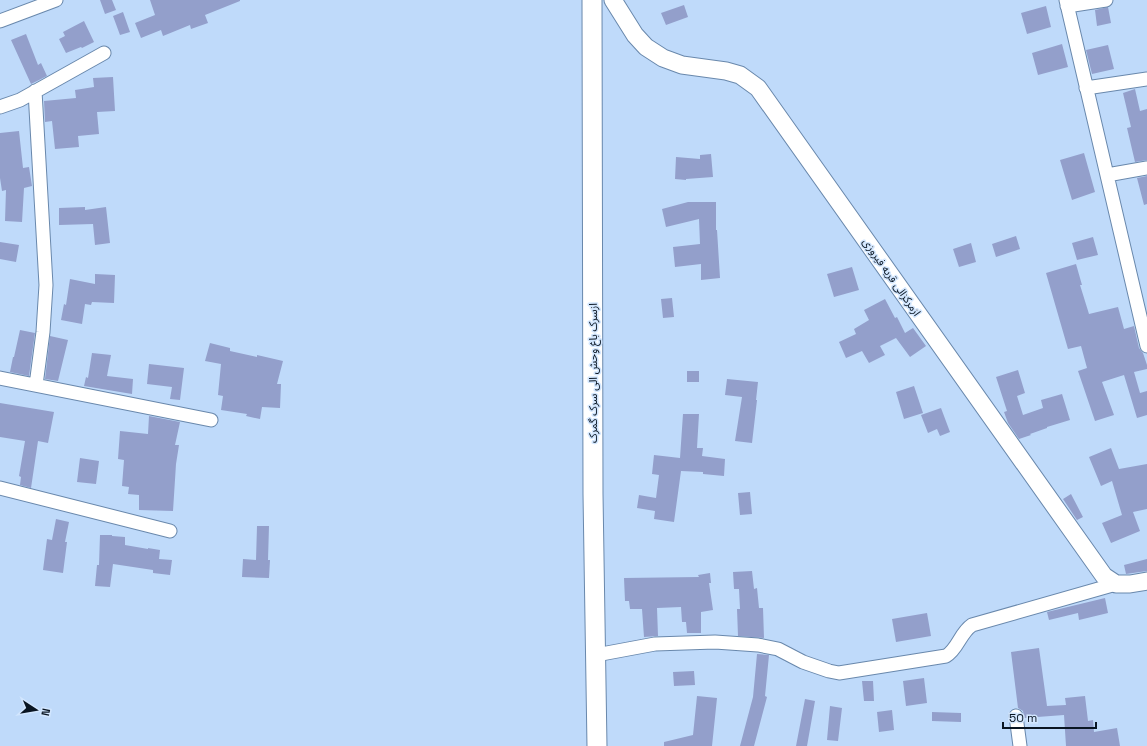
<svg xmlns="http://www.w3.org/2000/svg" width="1147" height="746" font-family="'Space Grotesk','Noto Sans Arabic',sans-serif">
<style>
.building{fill:#939fcb}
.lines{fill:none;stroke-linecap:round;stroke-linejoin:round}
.minor-casing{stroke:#6988ac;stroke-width:15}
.tertiary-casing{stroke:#6988ac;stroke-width:19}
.secondary-casing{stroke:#6988ac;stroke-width:21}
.minor{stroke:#fff;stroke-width:13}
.tertiary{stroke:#fff;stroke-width:17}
.secondary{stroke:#fff;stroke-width:19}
.labels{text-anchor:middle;stroke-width:3;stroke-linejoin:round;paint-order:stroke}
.street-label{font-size:11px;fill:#091522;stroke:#d2e6fe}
</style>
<rect width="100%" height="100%" fill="#bfdafa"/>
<!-- building -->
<path class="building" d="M 100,0 L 112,0 L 116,10 L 105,14 Z
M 150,0 L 240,0 L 240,1 L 205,15 L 208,23 L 191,29 L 190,25 L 163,36 L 161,30 L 141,38 L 135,23 L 155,15 Z
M 684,5 L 688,17 L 666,25 L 661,13 Z
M 1046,6 L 1051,27 L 1027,34 L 1021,13 Z
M 1108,7 L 1111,23 L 1097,26 L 1095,10 Z
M 123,12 L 130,32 L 120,35 L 113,16 Z
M 84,21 L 94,42 L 82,48 L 81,47 L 66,53 L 59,39 L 65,36 L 63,32 Z
M 26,34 L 38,65 L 41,63 L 47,76 L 31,84 L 11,40 Z
M 1062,44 L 1068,67 L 1038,75 L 1032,53 Z
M 1108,45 L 1114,69 L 1092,74 L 1086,50 Z
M 113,77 L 115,111 L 97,112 L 99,134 L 78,136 L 79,147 L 55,149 L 52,121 L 45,122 L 44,101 L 76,98 L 75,90 L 94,87 L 93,78 Z
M 1135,89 L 1140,111 L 1147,109 L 1147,160 L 1135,162 L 1127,128 L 1131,127 L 1123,93 Z
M 19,131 L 23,168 L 29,167 L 32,186 L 24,188 L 22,222 L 5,221 L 6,190 L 2,191 L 0,178 L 0,133 Z
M 1084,153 L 1095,192 L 1072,200 L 1060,160 Z
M 711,154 L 713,177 L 686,179 L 686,180 L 675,179 L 676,157 L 700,159 L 700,155 Z
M 1147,176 L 1147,204 L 1144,205 L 1137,178 Z
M 688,202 L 716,202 L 716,230 L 717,230 L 720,278 L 701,280 L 701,264 L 675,267 L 673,247 L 700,244 L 699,219 L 666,227 L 662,209 Z
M 85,207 L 85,210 L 106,207 L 110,243 L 95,245 L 93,224 L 59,225 L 59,208 Z
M 1016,236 L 1020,249 L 996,257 L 992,244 Z
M 1093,237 L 1098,255 L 1077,260 L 1072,243 Z
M 0,242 L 19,245 L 16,262 L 0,259 Z
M 971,243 L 976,262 L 959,267 L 953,249 Z
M 1076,264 L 1082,285 L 1080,285 L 1089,314 L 1118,307 L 1124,329 L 1134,326 L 1139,348 L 1143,353 L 1147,365 L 1147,369 L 1134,372 L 1140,393 L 1147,391 L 1147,415 L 1137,418 L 1124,375 L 1102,382 L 1114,415 L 1095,421 L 1078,371 L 1087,368 L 1081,346 L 1068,349 L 1046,273 Z
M 852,267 L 859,290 L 834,297 L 827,274 Z
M 95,274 L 115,275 L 114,303 L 92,302 L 91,305 L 85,304 L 82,324 L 61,320 L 64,304 L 66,305 L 70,279 L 95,284 Z
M 672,298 L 674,317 L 663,318 L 661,299 Z
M 885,299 L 895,318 L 897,317 L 905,333 L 913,328 L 926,346 L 910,357 L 896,338 L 880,346 L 885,355 L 869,363 L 862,351 L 846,358 L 839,342 L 856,334 L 854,329 L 869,320 L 864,310 Z
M 20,330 L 35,333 L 29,376 L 10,372 L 13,357 L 14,357 Z
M 50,336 L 68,340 L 58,381 L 45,379 Z
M 210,343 L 230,348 L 230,351 L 257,357 L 257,355 L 283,361 L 277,384 L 281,384 L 280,408 L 262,407 L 260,419 L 246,416 L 247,414 L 221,410 L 223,396 L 218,395 L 221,364 L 205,361 Z
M 92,353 L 111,355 L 107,376 L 133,379 L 132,394 L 84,386 L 86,377 L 88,378 Z
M 149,364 L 184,368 L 180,400 L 170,399 L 172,387 L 147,384 Z
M 1018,370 L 1025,393 L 1017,396 L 1023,415 L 1043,408 L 1041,400 L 1062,394 L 1070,420 L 1047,427 L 1047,428 L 1030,434 L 1031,435 L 1019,439 L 1008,423 L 1004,412 L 1007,411 L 996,377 Z
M 687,371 L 699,371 L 699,382 L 687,382 Z
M 727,379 L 758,382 L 756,400 L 757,400 L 752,443 L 735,441 L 742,397 L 725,395 Z
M 914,386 L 923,413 L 904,419 L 896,392 Z
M 0,403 L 54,412 L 48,443 L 38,441 L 31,488 L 20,485 L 21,477 L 19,476 L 25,441 L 0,437 Z
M 941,408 L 950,432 L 940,436 L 937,429 L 928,433 L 921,415 Z
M 683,414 L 699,414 L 697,448 L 703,448 L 702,456 L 725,459 L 724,476 L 703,474 L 703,472 L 681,471 L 674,522 L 654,519 L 655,511 L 637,508 L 639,495 L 656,498 L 659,475 L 652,474 L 654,455 L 680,458 Z
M 149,416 L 180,422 L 175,445 L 179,445 L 176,464 L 173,511 L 139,510 L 139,495 L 128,494 L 129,487 L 122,486 L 124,460 L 118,459 L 120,431 L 148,434 Z
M 1111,448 L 1119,469 L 1147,464 L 1147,509 L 1133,512 L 1140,531 L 1111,543 L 1102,523 L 1122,515 L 1112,481 L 1101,486 L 1089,457 Z
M 80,458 L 99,461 L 96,484 L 77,482 Z
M 750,492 L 752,514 L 740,515 L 738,493 Z
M 1071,494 L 1083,517 L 1077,520 L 1063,499 Z
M 56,519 L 69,522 L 65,542 L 67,542 L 63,573 L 43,570 L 47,539 L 52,540 Z
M 257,526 L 269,526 L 268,560 L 270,560 L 269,578 L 242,577 L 243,559 L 256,560 Z
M 100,535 L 112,535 L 112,536 L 125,537 L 125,545 L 148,549 L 148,548 L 160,550 L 159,559 L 172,560 L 170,575 L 153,573 L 153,570 L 113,564 L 110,587 L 95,586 L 97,565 L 99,565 Z
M 1147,559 L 1147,571 L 1126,574 L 1124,565 Z
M 752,571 L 754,589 L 757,588 L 759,608 L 763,608 L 764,638 L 738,636 L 737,609 L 740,609 L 739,589 L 734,589 L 733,572 Z
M 710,573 L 711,583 L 709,583 L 713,610 L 701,612 L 701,633 L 687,633 L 686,622 L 682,622 L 681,607 L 657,608 L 658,636 L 644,637 L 642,609 L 630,609 L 629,601 L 625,601 L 624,578 L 699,577 L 698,575 Z
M 1105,598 L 1108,613 L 1079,620 L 1078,613 L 1049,620 L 1047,612 Z
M 927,613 L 931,636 L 896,642 L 892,619 Z
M 1039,648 L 1047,706 L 1066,705 L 1065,698 L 1085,696 L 1088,721 L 1093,720 L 1094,732 L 1117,728 L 1120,746 L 1066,746 L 1064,715 L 1024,718 L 1023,711 L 1018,708 L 1011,652 Z
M 757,654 L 769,655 L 765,696 L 767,697 L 754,746 L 740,746 L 753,697 Z
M 694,671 L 695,685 L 674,686 L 673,672 Z
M 924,678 L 927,703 L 906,706 L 903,681 Z
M 862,681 L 873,681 L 874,701 L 864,701 Z
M 697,696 L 717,698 L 712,746 L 664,746 L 664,742 L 693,735 Z
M 805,699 L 815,701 L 807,746 L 796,746 Z
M 830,706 L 842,708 L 838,741 L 827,740 Z
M 892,710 L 894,730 L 879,732 L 877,712 Z
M 932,712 L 961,713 L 961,722 L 932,721 Z"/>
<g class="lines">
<defs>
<path id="minor" d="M 1066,0 L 1147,346
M 1067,6 L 1106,0
M 0,21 L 56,0
M 1086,88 L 1147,79
M 35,91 L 46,285 L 43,332 L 36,385
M 0,107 L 20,100 L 104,53
M 1107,175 L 1147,168
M 0,378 L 211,420
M 0,488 L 170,531
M 596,655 L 655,644 L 715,642 L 758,645 L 778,649 L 803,662 L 829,671 L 839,673 L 946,656 C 958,649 960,633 972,625 L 1116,584
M 1016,716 L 1020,746"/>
<path id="tertiary" d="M 613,0 L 635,35 L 646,47 L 663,58 L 682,65 L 726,71 L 740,75 L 758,88 L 1104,576 L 1116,584 L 1130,584 L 1147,581"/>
<path id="secondary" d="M 592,0 L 593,494 L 597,746"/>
</defs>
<!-- minor casing -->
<use href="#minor" class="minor-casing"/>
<!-- tertiary casing -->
<use href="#tertiary" class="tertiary-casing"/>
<!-- secondary casing -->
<use href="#secondary" class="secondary-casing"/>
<!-- minor -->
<use href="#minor" class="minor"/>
<!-- tertiary -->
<use href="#tertiary" class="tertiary"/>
<!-- secondary -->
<use href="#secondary" class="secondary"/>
</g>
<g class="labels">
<!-- street labels -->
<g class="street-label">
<text transform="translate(892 277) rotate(55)" y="4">ازمرکزالی قریه فیروزی</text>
<text transform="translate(593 373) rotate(-90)" y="4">ازسرک باغ وحش الی سرک گمرک</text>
</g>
</g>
<!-- north arrow -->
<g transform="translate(36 710) rotate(102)" stroke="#d2e6fe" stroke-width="3" paint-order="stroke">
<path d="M0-3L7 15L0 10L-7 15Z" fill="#091522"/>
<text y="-6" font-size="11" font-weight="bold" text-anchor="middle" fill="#091522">N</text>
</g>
<!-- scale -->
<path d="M1003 722v6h93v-6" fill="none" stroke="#091522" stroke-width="2"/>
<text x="1009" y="722" font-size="12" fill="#091522" stroke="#d2e6fe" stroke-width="3" paint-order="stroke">50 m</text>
</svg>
